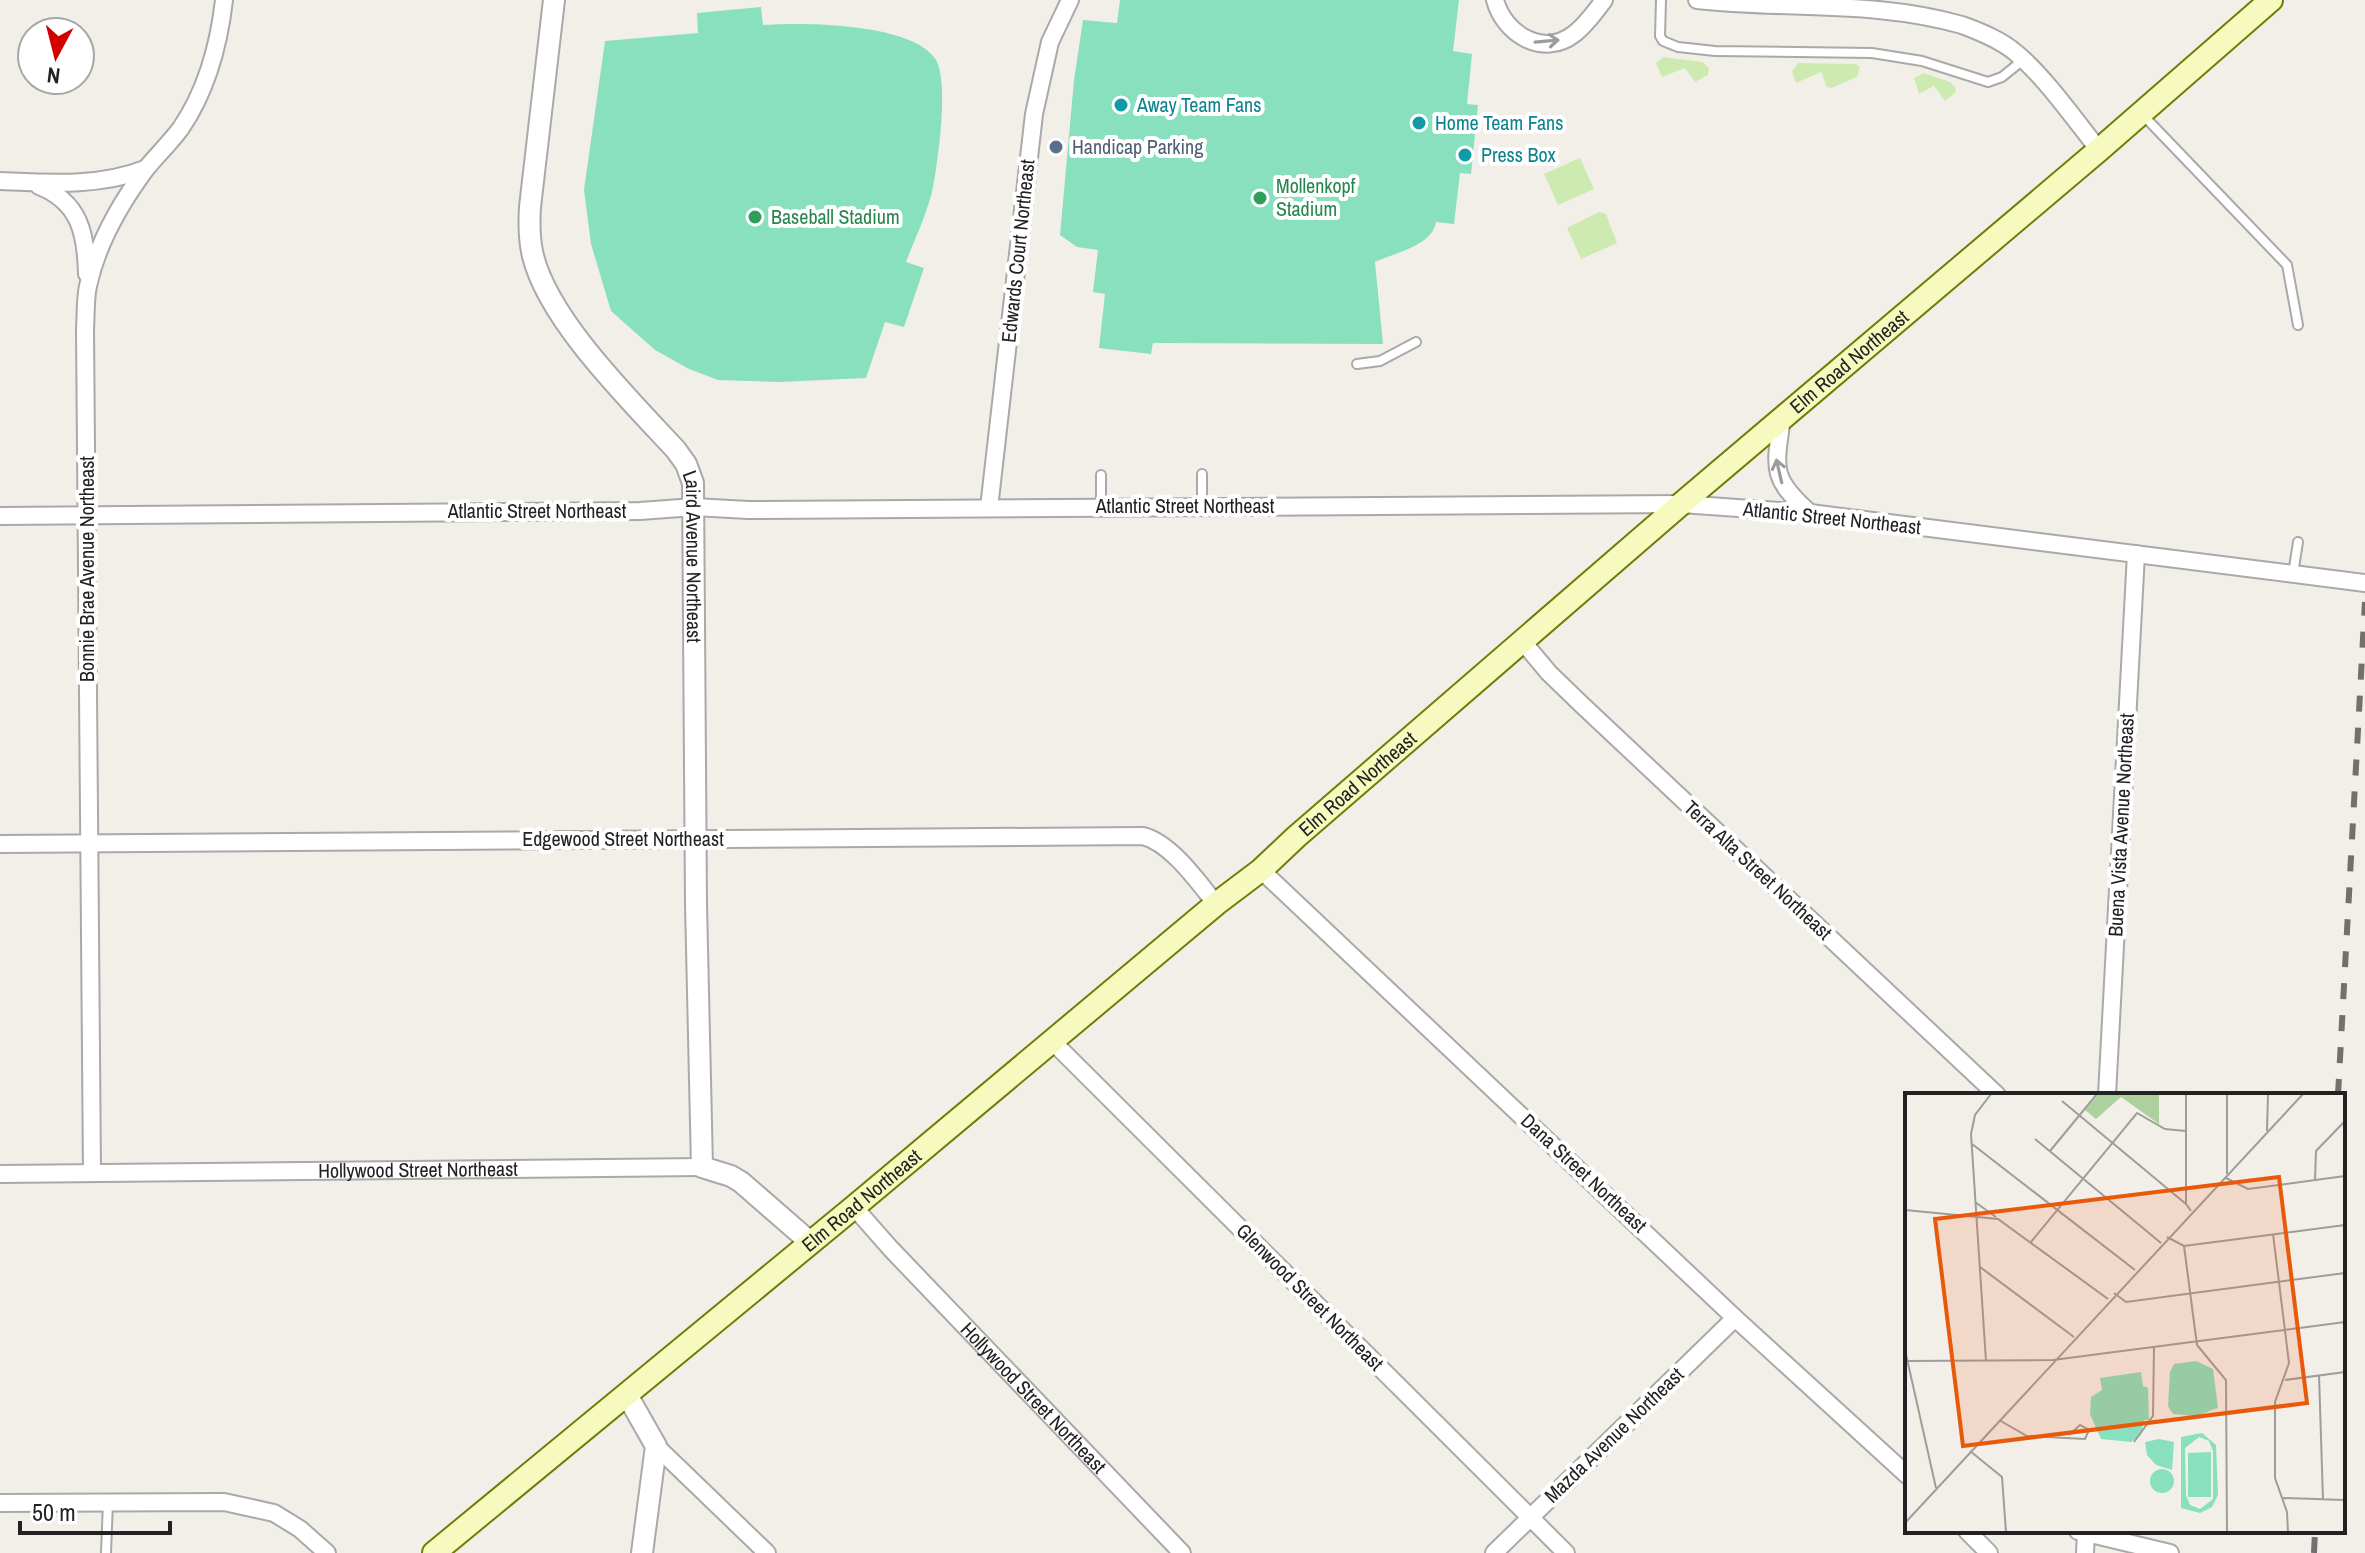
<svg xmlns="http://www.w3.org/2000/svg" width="2365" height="1553" font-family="'Archivo Narrow',sans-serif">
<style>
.grass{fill:#cdebb0}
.pitch{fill:#88e0be}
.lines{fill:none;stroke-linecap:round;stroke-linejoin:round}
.service-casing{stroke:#a9a9a9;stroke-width:12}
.minor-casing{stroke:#a9a9a9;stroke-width:20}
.tertiary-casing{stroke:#a9a9a9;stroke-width:24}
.secondary-casing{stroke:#707d05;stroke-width:26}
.service{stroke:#fff;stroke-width:8}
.minor{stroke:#fff;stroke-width:16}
.tertiary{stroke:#fff;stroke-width:20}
.secondary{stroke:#f7fabf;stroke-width:22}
.rail{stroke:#707070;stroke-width:6;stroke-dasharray:16 16;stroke-linecap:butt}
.oneway{stroke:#9c9c9c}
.culture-dot{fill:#0f9aa8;stroke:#fff;stroke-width:3}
.service-dot{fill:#5c6f8a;stroke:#fff;stroke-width:3}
.leisure-dot{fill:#2e9e5b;stroke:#fff;stroke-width:3}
.labels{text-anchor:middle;stroke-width:8;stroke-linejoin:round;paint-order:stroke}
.culture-label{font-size:20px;fill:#0d838f;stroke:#fff;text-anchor:start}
.service-label{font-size:20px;fill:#4e5e75;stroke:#fff;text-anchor:start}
.leisure-label{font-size:20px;fill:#27864d;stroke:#fff;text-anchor:start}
.street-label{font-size:20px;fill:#222;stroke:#fff}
.inset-road{fill:none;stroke:#9f9d99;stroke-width:2}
.view{fill:#e8590c;fill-opacity:0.15;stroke:#e8590c;stroke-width:4}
.inset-edge{fill:none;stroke:#222;stroke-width:4}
</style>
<rect width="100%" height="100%" fill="#f2efe9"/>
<!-- grass -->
<path class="grass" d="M 1663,57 L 1703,62 L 1709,68 L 1708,75 L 1695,82 L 1685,68 L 1662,77 L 1656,63 Z
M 1798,63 L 1856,64 L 1860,67 L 1857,77 L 1831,88 L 1827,87 L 1821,72 L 1796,83 L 1792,71 Z
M 1924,73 L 1950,82 L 1956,88 L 1955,93 L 1945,101 L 1934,86 L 1919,94 L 1914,78 Z
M 1580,158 L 1594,189 L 1558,205 L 1544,174 Z
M 1599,212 L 1606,214 L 1617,243 L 1581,259 L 1567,228 Z"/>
<!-- pitch -->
<path class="pitch" d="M 1120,0 L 1459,0 L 1453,51 L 1472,54 L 1467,104 L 1478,105 L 1471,174 L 1460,173 L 1454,224 L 1436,222 C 1433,245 1395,253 1375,262 L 1383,344 L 1153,343 L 1151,354 L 1099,348 L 1105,294 L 1093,292 L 1098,250 L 1077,247 L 1060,235 L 1074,80 L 1083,20 L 1117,23 Z
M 761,7 L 763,25 C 804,22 914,23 936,60 C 949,82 938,161 933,187 C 928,212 915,238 906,262 L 924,268 L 904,327 L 885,322 L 866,378 L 780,382 L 718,380 L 689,369 L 655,350 L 611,311 L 591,244 L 584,190 L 605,41 L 698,33 L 697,13 Z"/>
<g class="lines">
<defs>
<path id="service" d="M 1661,0 L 1660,36 L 1663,41 L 1678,47 L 1715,51 L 1872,53 L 1922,61 L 1988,82 L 2002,77 L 2023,60
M 2142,114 L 2287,265 L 2298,325
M 1357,364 L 1380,361 L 1416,342
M 1202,474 L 1202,506
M 1101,475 L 1101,507
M 2293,574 L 2298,542
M 106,1553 L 108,1502"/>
<g id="minor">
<path d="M 1495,0 C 1504,34 1543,58 1574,34 C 1586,25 1595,12 1604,0"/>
<path d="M 1697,0 C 1789,10 1874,0 1962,25 C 1981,32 2001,40 2016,53 C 2045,77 2075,120 2099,150"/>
<path d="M 0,181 C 49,183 99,187 145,169"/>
<path d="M 39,186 C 80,202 86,234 87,274"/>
<path d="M 1782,418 C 1775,468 1770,478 1810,513"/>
<path d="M 989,508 L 1034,114 L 1050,42 L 1070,0"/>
<path d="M 0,516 L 640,511 L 694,507 L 748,510 L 1681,504 L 1810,513 L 2365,583"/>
<path d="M 1523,642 L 1549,673 L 1580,703 L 1997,1095"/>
<path d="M 0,844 L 1143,836 C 1171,843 1198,882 1216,904"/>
<path d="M 1261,870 L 1735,1318 L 1907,1475"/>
<path d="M 1053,1042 L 1566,1553"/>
<path d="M 2107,1095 L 2136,554"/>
<path d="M 92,1173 L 85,329 C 86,315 85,300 88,286 C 97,244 120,204 145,170 C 156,156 170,143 181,128 C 206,91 219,44 224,0"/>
<path id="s1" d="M 0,1174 L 702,1167"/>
<path id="s2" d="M 854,1207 L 891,1249 L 1182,1553"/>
<path d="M 656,1446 L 767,1553"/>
<path d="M 0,1503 L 224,1502 L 274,1513 L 300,1529 L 327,1553"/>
<path d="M 1967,1531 L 1989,1553"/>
<path d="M 2078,1531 L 2170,1553"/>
<path d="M 1494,1553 L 1735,1318"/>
<path d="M 2085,1553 L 2086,1531"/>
</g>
<g id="tertiary">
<path id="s3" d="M 554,0 L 530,207 C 529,223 529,240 533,256 C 549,321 631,401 676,450 L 686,464 L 693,483 L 696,904 L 702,1167 L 731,1176 L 741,1182 L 810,1242"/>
<path d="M 627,1395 L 656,1446 L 642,1553"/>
</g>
<g id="secondary">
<path id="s4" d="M 434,1553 L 854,1207 L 1216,904 L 1261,870 L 1296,837 L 1681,504 L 2099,150 L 2271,0"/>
</g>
</defs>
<!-- service casing -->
<use href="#service" class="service-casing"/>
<!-- minor casing -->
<use href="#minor" class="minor-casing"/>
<!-- tertiary casing -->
<use href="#tertiary" class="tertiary-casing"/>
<!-- secondary casing -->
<use href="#secondary" class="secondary-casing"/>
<!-- service -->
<use href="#service" class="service"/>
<!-- minor -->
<use href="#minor" class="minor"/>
<!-- tertiary -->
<use href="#tertiary" class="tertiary"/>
<!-- secondary -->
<use href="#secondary" class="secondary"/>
<!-- rail -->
<path class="rail" d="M 2338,1095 L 2365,602
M 2314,1553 L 2315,1531"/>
</g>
<!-- one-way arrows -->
<defs><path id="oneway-shaft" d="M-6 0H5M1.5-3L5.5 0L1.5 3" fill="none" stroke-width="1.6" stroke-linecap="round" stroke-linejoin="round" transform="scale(2)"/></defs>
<g class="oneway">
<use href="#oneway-shaft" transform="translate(1547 41) rotate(-5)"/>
<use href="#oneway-shaft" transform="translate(1779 471) rotate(-103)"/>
</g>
<!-- markers -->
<g class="culture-dot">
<circle cx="1121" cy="105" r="8"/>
<circle cx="1419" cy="123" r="8"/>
<circle cx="1465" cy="155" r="8"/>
</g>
<circle class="service-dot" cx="1056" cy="147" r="8"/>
<g class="leisure-dot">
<circle cx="1260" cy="198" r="8"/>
<circle cx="755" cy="217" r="8"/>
</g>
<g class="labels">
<!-- culture labels -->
<g class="culture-label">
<text x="1137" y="112">Away Team Fans</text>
<text x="1435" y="130">Home Team Fans</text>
<text x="1481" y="162">Press Box</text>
</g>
<!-- service labels -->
<g class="service-label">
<text x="1072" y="154">Handicap Parking</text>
</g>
<!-- leisure labels -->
<g class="leisure-label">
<text x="1276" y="193">Mollenkopf<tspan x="1276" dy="23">Stadium</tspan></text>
<text x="771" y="224">Baseball Stadium</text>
</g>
<!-- street labels -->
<g class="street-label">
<text transform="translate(1018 251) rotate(-84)" y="7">Edwards Court Northeast</text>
<text dy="7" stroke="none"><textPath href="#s4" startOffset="1850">Elm Road Northeast</textPath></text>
<text x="1185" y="513">Atlantic Street Northeast</text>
<text x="537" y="518">Atlantic Street Northeast</text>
<text transform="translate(1832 518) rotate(6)" y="7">Atlantic Street Northeast</text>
<text dy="7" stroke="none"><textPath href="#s3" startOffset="612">Laird Avenue Northeast</textPath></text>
<text transform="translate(87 569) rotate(-90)" y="7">Bonnie Brae Avenue Northeast</text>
<text dy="7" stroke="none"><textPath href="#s4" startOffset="1202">Elm Road Northeast</textPath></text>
<text transform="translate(2121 825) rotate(-87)" y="7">Buena Vista Avenue Northeast</text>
<text x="623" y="846">Edgewood Street Northeast</text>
<text transform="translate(1758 870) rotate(43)" y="7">Terra Alta Street Northeast</text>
<text dy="7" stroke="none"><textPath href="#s1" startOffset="418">Hollywood Street Northeast</textPath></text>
<text transform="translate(1584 1173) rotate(43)" y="7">Dana Street Northeast</text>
<text dy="7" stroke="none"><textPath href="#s4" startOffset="554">Elm Road Northeast</textPath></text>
<text transform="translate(1310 1297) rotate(45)" y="7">Glenwood Street Northeast</text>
<text dy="7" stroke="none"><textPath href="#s2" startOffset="262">Hollywood Street Northeast</textPath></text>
<text transform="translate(1614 1435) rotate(-44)" y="7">Mazda Avenue Northeast</text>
</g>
</g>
<!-- overview -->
<g transform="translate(1905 1093)">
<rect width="440" height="440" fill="#f2efe9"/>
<path d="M 194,1 L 254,1 L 254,31 L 216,4 L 191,26 L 180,17 Z" fill="#add19e"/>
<path d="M 291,268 L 308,276 L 313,315 L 291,323 L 268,321 L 263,313 L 265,279 L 269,271 ZM 236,279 L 238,293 L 243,295 L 244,327 L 239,327 L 236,342 L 226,349 L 196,346 L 185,321 L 186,304 L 197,297 L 195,285 ZM 297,340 L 311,352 L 313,402 L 307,414 L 295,420 L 276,415 L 276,344 ZM 294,344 L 304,348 L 308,358 L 308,406 L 295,416 L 285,412 L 281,402 L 280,355 ZM 254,346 L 269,349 L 267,377 L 251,372 L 242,362 L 240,349 ZM 306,359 L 306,404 L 283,404 L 283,360 ZM245 388a12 12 0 1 1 24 0a12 12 0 1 1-24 0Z" fill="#88e0be" fill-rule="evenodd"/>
<path class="inset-road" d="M 281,1 L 281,111 L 286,118M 157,8 L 281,111M 362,38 L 363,1M 130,46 L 256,150M 67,51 L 230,177M 145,58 L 192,1M 322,81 L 322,1M 321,85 L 343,96 L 440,83M 410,87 L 411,58 L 440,28M 70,109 L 91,124M 0,117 L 93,126 L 203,206M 368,141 L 384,270 L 370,309 L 370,385 L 382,419 L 383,439M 262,144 L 279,153 L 440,132M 126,149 L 232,20 L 260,36 L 281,38M 279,153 L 292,252 L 321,287 L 322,439M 75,174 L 169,244M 209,200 L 221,209 L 440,180M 0,257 L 31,395M 0,268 L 148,267 L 440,229M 81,268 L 66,41 L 70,22 L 86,1M 414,282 L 418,407M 380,287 L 440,279M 94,327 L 122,343 L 180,346 L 184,337 L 175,332 L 164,342M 229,349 L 248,323 L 249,254M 65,358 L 97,384 L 101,439M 378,405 L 440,407M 0,430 L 398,1"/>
<path class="view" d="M 374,84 L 402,310 L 58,353 L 30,126 Z"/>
<rect width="440" height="440" class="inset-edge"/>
</g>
<!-- north arrow -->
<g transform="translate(56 56) rotate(187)"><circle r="38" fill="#ffffff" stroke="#a7a7a7" stroke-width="2"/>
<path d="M0-6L14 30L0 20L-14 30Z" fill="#d40000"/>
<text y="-12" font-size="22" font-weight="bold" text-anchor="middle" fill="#222222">N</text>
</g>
<!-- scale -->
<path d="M20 1521v12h150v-12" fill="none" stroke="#222222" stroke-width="4"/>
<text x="32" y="1521" font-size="24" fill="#222222" stroke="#ffffff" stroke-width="6" paint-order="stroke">50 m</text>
</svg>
